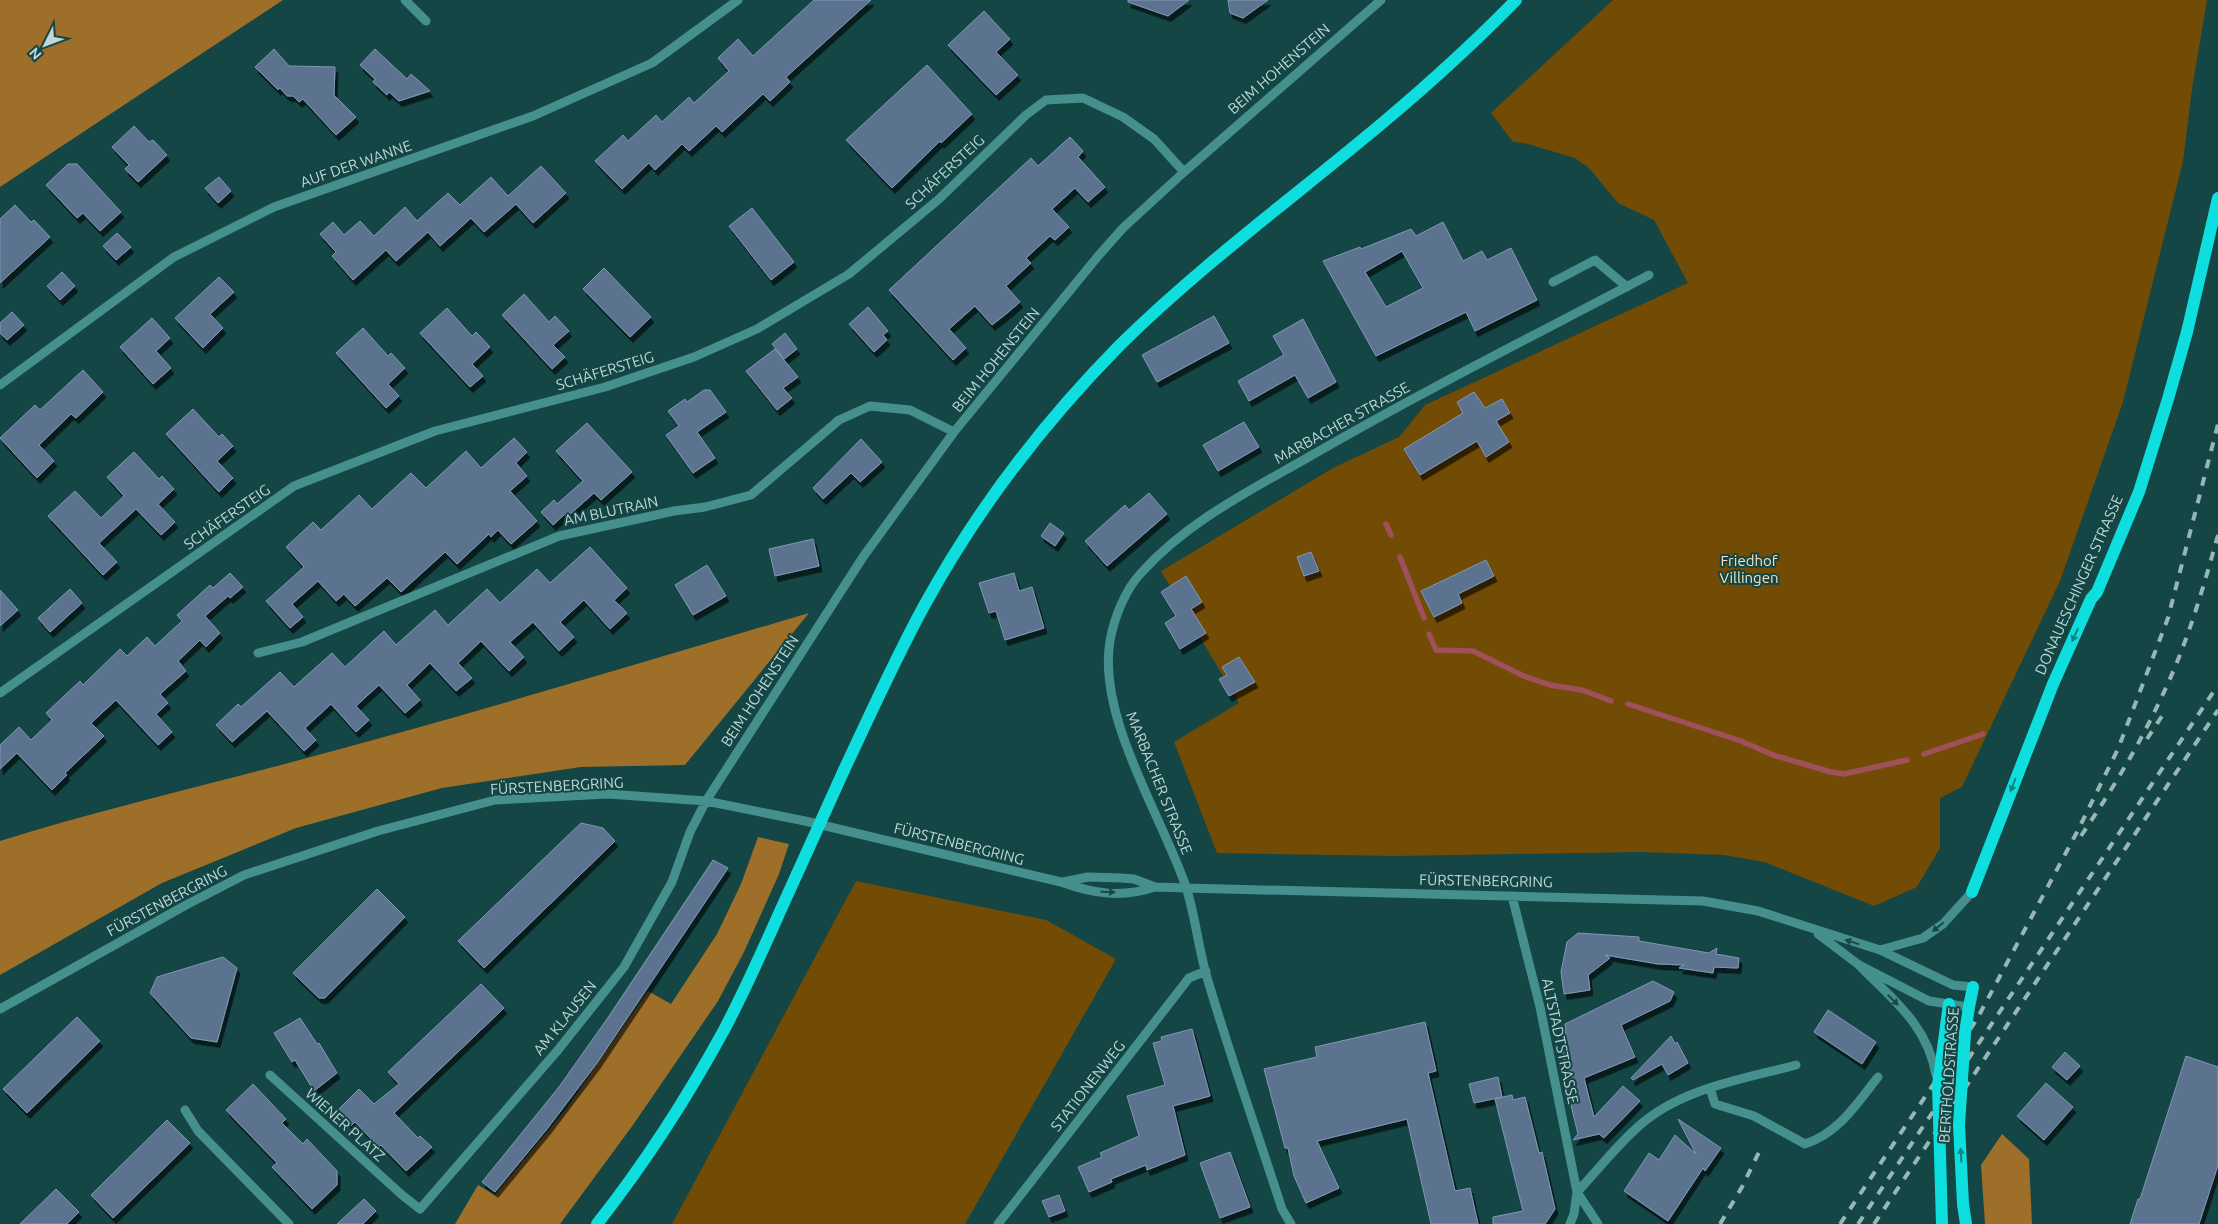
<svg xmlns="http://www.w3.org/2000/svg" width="2218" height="1224" font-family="Ubuntu,sans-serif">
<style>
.green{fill:#724b05}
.forest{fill:#9d6f29}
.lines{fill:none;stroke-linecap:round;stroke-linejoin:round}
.stream{stroke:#9e515a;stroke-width:5.5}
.building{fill:#5c7390;stroke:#8098b6;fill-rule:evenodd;filter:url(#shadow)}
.minor{stroke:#458f8d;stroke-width:9}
.major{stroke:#0ededd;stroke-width:12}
.rail{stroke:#98b6b5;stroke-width:4;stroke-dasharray:9 9;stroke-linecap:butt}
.minor-bridge{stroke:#458f8d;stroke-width:9}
.major-bridge{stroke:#0ededd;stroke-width:12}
.oneway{fill:#118382}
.oneway2{fill:#164a49}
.labels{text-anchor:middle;stroke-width:4;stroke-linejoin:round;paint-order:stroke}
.street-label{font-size:15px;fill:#bfd7d6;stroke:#134645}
.park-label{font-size:15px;fill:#fae0be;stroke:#134645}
</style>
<defs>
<filter id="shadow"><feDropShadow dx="3" dy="5.5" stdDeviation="0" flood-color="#0009"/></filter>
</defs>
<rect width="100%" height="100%" fill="#134645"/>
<!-- green -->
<path class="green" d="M 1613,0 L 2207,0 L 2192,89 L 2183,161 L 2123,402 L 2060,581 L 1962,787 L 1940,798 L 1940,848 L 1917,887 L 1874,906 L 1764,862 L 1724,855 L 1640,852 L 1396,856 L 1217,853 L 1174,742 L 1239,703 L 1161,571 L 1333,468 L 1399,437 L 1425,405 L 1688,283 L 1654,220 L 1618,203 L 1589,168 L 1575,158 L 1524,143 L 1513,142 L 1491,113 Z
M 856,881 L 1046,920 L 1116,959 L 965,1224 L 672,1224 Z"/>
<!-- forest -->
<path class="forest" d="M 0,0 L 283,0 L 0,187 Z
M 809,613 L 685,765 L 581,767 L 442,788 L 296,828 L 162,883 L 0,975 L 0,841 C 93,812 187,790 281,765 C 458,718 633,665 809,613 Z
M 758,837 L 789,844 L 779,874 L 744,952 L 718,1001 L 633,1125 L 560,1224 L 455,1224 L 478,1185 L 495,1195 L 566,1109 L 648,991 L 671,1004 L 717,934 L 741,884 Z
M 2002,1134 L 2029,1159 L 2032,1224 L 1985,1224 L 1981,1165 Z"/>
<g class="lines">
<!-- stream -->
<path class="stream" d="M 1386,524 L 1391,535
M 1400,557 L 1424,618
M 1429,634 L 1436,650 L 1473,651 L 1524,676 L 1550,685 L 1582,690 L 1611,701
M 1628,704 L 1741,741 L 1773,755 L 1831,772 L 1844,774 L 1907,760
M 1924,754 L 1983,734"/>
</g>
<!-- building -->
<path class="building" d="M 814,0 L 871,0 L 786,77 L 790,82 L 770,101 L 763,94 L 722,132 L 716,126 L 689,151 L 682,144 L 655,170 L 649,163 L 622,189 L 595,161 L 623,135 L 628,141 L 656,115 L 662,122 L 689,97 L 694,103 L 729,71 L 718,58 L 738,39 L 753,56 Z
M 1128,0 L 1189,0 L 1168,16 L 1128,2 Z
M 1228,0 L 1268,0 L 1243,18 L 1230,13 Z
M 984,11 L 1010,39 L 996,52 L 1018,75 L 996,95 L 948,45 Z
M 274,49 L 289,66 L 335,67 L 334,95 L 356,117 L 336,135 L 303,99 L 299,102 L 293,96 L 287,96 L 280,88 L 278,90 L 255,67 Z
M 375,49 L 407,79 L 411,74 L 430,91 L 399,101 L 389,92 L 387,95 L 373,82 L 375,79 L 360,65 Z
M 927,65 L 972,114 L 941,143 L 940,141 L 892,188 L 846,140 Z
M 134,126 L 149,142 L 153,140 L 167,155 L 138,182 L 125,169 L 129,165 L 112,147 Z
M 1070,137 L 1083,151 L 1078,157 L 1105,187 L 1088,202 L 1075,188 L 1052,209 L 1069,227 L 1055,240 L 1050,236 L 1026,258 L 1031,263 L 1006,286 L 1020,302 L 1006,314 L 992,325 L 975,306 L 949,329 L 966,348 L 953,360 L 889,290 L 1031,158 L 1038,166 Z
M 68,164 L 77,164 L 121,212 L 100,231 L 83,213 L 77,218 L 46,185 Z
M 541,166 L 566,193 L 533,223 L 516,204 L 484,232 L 471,218 L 440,246 L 428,232 L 396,261 L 386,250 L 353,280 L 332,256 L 336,252 L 320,234 L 333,222 L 344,235 L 360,221 L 374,236 L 405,207 L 417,221 L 448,193 L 460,205 L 491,177 L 508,196 Z
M 219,177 L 231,191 L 218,203 L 205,188 Z
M 15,205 L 31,222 L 34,220 L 50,237 L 0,283 L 0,219 Z
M 752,208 L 794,262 L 771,280 L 729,226 Z
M 1443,222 L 1463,261 L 1482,251 L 1487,260 L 1511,248 L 1537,300 L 1475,331 L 1466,312 L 1376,356 L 1323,261 L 1360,247 L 1361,249 L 1411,229 L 1416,236 ZM 1402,251 L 1423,288 L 1386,307 L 1365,272 Z
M 117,233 L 131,247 L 116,260 L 103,246 Z
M 604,268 L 651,317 L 630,337 L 583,289 Z
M 62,272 L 75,286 L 60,300 L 47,286 Z
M 219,277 L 234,292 L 210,314 L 223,328 L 203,348 L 175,318 Z
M 524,294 L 549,322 L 555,316 L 569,331 L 553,345 L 565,357 L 552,369 L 502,315 Z
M 868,307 L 888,331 L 883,335 L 887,340 L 874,352 L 849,324 Z
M 447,308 L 472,336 L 476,332 L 490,347 L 472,364 L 483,376 L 470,387 L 420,333 Z
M 12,312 L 24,325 L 7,340 L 0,333 L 0,323 Z
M 1214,316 L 1229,343 L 1157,382 L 1142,355 Z
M 152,318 L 170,338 L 156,351 L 171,368 L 153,384 L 120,347 Z
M 1303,319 L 1336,382 L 1308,398 L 1295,375 L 1249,401 L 1238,381 L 1284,355 L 1273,336 Z
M 363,328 L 388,356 L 391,353 L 405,368 L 388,384 L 399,396 L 386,408 L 336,353 Z
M 785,333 L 797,349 L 784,359 L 772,344 Z
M 775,349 L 798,377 L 783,388 L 792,398 L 777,410 L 746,371 Z
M 83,370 L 103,392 L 76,418 L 71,414 L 39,445 L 54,461 L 37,478 L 0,438 L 35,405 L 40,410 Z
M 704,390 L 710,390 L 726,412 L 697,432 L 715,458 L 693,473 L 666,435 L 679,426 L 668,411 L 685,399 L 687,402 Z
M 1474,392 L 1485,408 L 1502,399 L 1510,413 L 1496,421 L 1509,442 L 1486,457 L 1477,441 L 1420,475 L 1404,449 L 1463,413 L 1457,402 Z
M 193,409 L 219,437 L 222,434 L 233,446 L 217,461 L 233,478 L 219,492 L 166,434 Z
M 1244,422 L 1259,447 L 1218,471 L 1203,445 Z
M 587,423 L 632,472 L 601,500 L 594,493 L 568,516 L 566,513 L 553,525 L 541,512 L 554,500 L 557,504 L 583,481 L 556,451 Z
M 514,438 L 527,452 L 516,463 L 527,476 L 510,491 L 537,521 L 511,544 L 498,530 L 491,537 L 489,534 L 457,564 L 445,552 L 401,592 L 387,578 L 355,606 L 344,594 L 336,601 L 318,581 L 292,604 L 303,617 L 290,628 L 266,601 L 304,567 L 286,547 L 313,522 L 321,530 L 359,495 L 372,509 L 411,473 L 426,488 L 466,451 L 481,468 Z
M 861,439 L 882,462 L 860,482 L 851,473 L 823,499 L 813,488 Z
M 134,452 L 159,479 L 162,476 L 174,489 L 158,504 L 175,522 L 161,535 L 136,509 L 99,543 L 117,562 L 103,575 L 48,516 L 75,491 L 101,518 L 124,496 L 107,477 Z
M 1149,493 L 1167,514 L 1107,566 L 1085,541 L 1125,505 L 1129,510 Z
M 1050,523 L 1064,533 L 1055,546 L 1041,536 Z
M 813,539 L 819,566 L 775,576 L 769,549 Z
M 590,547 L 627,588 L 614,600 L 627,613 L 610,629 L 584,600 L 560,622 L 574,637 L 559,651 L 533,622 L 510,642 L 524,657 L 509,671 L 481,641 L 458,663 L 472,678 L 456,691 L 430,663 L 407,685 L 420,700 L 405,713 L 379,685 L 356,706 L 369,720 L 356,732 L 331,704 L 305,728 L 316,740 L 304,751 L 267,711 L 232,742 L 216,725 L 238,704 L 241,707 L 280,672 L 294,687 L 332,653 L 345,667 L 384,631 L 396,645 L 435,610 L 448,625 L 487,589 L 500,603 L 537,569 L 550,583 Z
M 1311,552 L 1319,571 L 1304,576 L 1297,557 Z
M 1486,560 L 1494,576 L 1458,594 L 1462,603 L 1434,617 L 1421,591 Z
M 707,565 L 726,596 L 693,615 L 675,585 Z
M 230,573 L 243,587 L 230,598 L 228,596 L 205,616 L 220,633 L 206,647 L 200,640 L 178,661 L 186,671 L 160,694 L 168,703 L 156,714 L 172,732 L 158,745 L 116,700 L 91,723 L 104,736 L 65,773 L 67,775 L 52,790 L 17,753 L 0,769 L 0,745 L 19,727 L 31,740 L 52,720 L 46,713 L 80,681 L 83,685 L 120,649 L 127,656 L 147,637 L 155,646 L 182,621 L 177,615 L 210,585 L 213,588 Z
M 1014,573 L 1019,591 L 1032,587 L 1044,628 L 1005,640 L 996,611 L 989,613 L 979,583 Z
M 1186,576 L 1202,602 L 1191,609 L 1206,633 L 1180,649 L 1165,623 L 1176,616 L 1161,592 Z
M 70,589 L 82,603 L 50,632 L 38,618 Z
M 0,590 L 18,610 L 0,626 Z
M 1239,657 L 1255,682 L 1229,696 L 1219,679 L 1227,675 L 1222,667 Z
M 581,823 L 603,828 L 615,841 L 484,968 L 458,941 Z
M 713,860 L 728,868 L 597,1063 L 547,1129 L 495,1192 L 482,1182 L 559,1087 L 607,1019 Z
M 377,889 L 405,917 L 325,998 L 319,998 L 293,973 Z
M 1578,933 L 1639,937 L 1639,941 L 1709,953 L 1717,948 L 1716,954 L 1739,958 L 1738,968 L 1714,967 L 1713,973 L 1679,968 L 1684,965 L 1658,964 L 1605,955 L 1610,958 L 1588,975 L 1590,990 L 1564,994 L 1561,972 L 1567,942 Z
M 223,957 L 237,968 L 217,1042 L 191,1038 L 150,993 L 157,977 Z
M 1653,981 L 1674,992 L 1670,1001 L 1621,1025 L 1635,1057 L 1584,1078 L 1594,1117 L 1623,1086 L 1640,1101 L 1604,1138 L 1599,1134 L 1573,1140 L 1578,1134 L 1567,1089 L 1571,1088 L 1562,1052 L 1567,1050 L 1565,1024 Z
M 481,984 L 504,1008 L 394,1113 L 418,1138 L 420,1136 L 432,1147 L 406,1171 L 381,1145 L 379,1147 L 355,1122 L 351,1126 L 337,1111 L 359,1089 L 374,1104 L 399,1084 L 388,1072 Z
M 1828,1010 L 1876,1042 L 1862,1064 L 1814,1032 Z
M 77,1017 L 100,1041 L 27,1113 L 3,1089 Z
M 300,1018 L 317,1044 L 319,1043 L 337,1073 L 314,1091 L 295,1060 L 292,1062 L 274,1033 Z
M 1425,1022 L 1436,1071 L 1428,1073 L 1455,1191 L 1470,1188 L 1478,1224 L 1431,1224 L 1407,1119 L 1317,1141 L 1339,1188 L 1306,1203 L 1294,1176 L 1288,1148 L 1285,1148 L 1264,1069 L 1317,1057 L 1315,1047 Z
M 1192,1029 L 1210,1096 L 1173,1106 L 1185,1155 L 1147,1170 L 1146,1165 L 1111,1179 L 1112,1182 L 1089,1192 L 1078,1167 L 1102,1157 L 1100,1153 L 1139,1136 L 1127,1096 L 1165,1085 L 1153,1043 L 1162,1041 L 1161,1037 Z
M 1671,1036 L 1675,1044 L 1677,1042 L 1688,1063 L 1668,1075 L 1662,1064 L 1633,1080 L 1631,1078 Z
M 2065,1052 L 2080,1066 L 2067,1080 L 2052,1067 Z
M 2186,1056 L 2218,1067 L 2218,1165 L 2199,1224 L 2130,1224 L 2138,1199 L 2140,1199 Z
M 1498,1077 L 1502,1097 L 1474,1103 L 1469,1084 Z
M 2046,1083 L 2073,1107 L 2044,1140 L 2017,1116 Z
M 253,1084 L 286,1119 L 282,1123 L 303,1144 L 307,1139 L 337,1171 L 337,1185 L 312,1209 L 272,1167 L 277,1163 L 226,1110 Z
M 1512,1095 L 1513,1100 L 1525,1097 L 1539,1153 L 1542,1152 L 1555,1209 L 1545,1224 L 1493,1224 L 1493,1217 L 1523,1211 L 1495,1099 Z
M 1678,1119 L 1721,1148 L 1705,1171 L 1703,1168 L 1668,1221 L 1624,1191 L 1649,1153 L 1659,1160 L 1675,1135 L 1696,1154 Z
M 167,1120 L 190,1143 L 113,1218 L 91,1195 Z
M 1230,1152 L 1250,1207 L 1220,1218 L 1200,1163 Z
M 56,1189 L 79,1212 L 67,1224 L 20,1224 Z
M 1059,1195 L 1065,1211 L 1049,1217 L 1042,1201 Z
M 364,1199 L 376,1211 L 363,1224 L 337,1224 Z"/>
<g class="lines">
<!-- minor -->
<path class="minor" d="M 405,0 L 426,21
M 1553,282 L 1595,260 L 1627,287
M 0,385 L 174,257 L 274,207 L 533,116 L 652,63 L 738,0
M 258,653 L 302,642 L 559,536 L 674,511 L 705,507 L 751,495 L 839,420 L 870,406 L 910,410 L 954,432
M 0,693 L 294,486 L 435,431 L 605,387 L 694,357 L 757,329 L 849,274 L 939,199 L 1026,115 L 1046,100 L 1083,98 L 1123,117 L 1154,139 L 1184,172
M 1063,882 L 1088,877 L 1121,878 L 1134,879 L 1155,887 L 1186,888 L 1703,901 L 1758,911 L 1880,950 L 1953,985 L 1973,987
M 1512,896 L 1540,1007 L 1577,1192 L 1574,1214 L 1570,1224
M 1818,934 L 1859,965 L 1929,1001 L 1969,1007
M 1880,950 L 1923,938 L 1943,924 L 1972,892
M 0,1009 L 186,905 L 244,875 L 378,831 L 495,800 L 608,794 L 706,801 L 805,821 L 1061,882 C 1094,894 1122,898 1155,887
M 270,1075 L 402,1195 L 420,1209 L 558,1050 L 624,967 L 672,882 L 690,832 L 706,801 L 863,557 L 954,432 L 1099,255 L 1123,228 L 1184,172 L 1381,0
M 1710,1088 L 1715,1104 L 1754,1116 L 1805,1144 C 1839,1133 1857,1103 1878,1077
M 185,1110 L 198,1131 L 289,1224
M 998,1224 L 1189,978 L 1206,971
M 1291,1224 L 1282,1209 C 1257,1131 1229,1053 1206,974 C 1198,945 1195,915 1186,887 C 1162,816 1097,717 1110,641 C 1114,618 1125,590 1141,573 C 1187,522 1249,491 1307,458 C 1419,393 1535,335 1649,275
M 1598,1224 L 1577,1192 C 1598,1170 1617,1145 1640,1125 C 1682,1088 1744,1079 1796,1065"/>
<!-- major -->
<path class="major" d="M 844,770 C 870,715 895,659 924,606 C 976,511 1044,422 1120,345 C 1203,263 1297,195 1386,120 C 1431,82 1475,42 1516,0
M 1972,892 L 2053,684 L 2091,599 L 2097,592 L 2139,492 L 2168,399 L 2187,332 L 2218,198
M 1969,1007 L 1973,987
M 1963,1204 L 1966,1224
M 597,1224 C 645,1163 687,1098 724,1030 C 751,979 773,926 797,874"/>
<!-- rail -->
<path class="rail" d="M 2147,739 L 2164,713
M 2081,836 C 2112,790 2140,744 2163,694 C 2187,644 2203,589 2218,535
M 1720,1224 L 1742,1187 L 1761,1148
M 1840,1224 L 1977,1019 L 2077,832 L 2118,749 L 2168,618 L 2218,424
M 1858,1224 L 2218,685
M 1874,1224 L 2218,710"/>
<!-- minor-bridge -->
<path class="minor-bridge" d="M 1859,965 C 1893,1000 1927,1024 1936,1075"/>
<!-- major-bridge -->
<path class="major-bridge" d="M 797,874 L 844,770
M 1963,1204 L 1959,1125 L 1965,1033 L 1969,1007
M 1942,1224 L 1938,1085 L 1949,1004"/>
</g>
<!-- one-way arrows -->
<defs><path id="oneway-solid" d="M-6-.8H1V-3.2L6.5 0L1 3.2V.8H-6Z" transform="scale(1.25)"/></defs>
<g class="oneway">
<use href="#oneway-solid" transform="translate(2075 635) rotate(114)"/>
<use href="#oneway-solid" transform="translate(2013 785) rotate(111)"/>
<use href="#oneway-solid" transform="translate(1961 1155) rotate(-93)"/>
</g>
<g class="oneway2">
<use href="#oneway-solid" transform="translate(1108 892) rotate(2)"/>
<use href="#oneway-solid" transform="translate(1938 927) rotate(141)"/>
<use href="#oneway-solid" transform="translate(1852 942) rotate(-163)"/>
<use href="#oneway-solid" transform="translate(1893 1000) rotate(45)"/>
</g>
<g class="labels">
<!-- street labels -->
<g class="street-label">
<text transform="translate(1279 69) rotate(-41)" y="5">BEIM HOHENSTEIN</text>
<text transform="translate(356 164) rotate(-19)" y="5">AUF DER WANNE</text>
<text transform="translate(945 172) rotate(-43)" y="5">SCHÄFERSTEIG</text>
<text transform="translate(996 360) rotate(-51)" y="5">BEIM HOHENSTEIN</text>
<text transform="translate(605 371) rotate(-17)" y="5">SCHÄFERSTEIG</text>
<text transform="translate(1342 423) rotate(-29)" y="5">MARBACHER STRASSE</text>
<text transform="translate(611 511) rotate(-12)" y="5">AM BLUTRAIN</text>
<text transform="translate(227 517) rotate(-35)" y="5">SCHÄFERSTEIG</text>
<text transform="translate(2079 585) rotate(-66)" y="5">DONAUESCHINGER STRASSE</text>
<text transform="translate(760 691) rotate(-57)" y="5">BEIM HOHENSTEIN</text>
<text transform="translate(1159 783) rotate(68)" y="5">MARBACHER STRASSE</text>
<text transform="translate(557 786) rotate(-3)" y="5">FÜRSTENBERGRING</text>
<text transform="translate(959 844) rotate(14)" y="5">FÜRSTENBERGRING</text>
<text transform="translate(1486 881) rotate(1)" y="5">FÜRSTENBERGRING</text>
<text transform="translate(167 901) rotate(-28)" y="5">FÜRSTENBERGRING</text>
<text transform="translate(565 1018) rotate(-51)" y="5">AM KLAUSEN</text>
<text transform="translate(1560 1041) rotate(78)" y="5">ALTSTADTSTRASSE</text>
<text transform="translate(1949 1075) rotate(-86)" y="5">BERTHOLDSTRASSE</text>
<text transform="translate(1088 1086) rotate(-52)" y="5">STATIONENWEG</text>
<text transform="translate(345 1125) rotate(42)" y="5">WIENER PLATZ</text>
</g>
<!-- park labels -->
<g class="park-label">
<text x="1749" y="566">Friedhof<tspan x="1749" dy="17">Villingen</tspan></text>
</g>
</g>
<!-- north arrow -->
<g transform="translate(45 45) rotate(228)" stroke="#134645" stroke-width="4" paint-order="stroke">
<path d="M0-4L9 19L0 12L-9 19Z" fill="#bfd7d6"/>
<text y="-8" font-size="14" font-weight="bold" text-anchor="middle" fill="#bfd7d6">N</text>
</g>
</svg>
